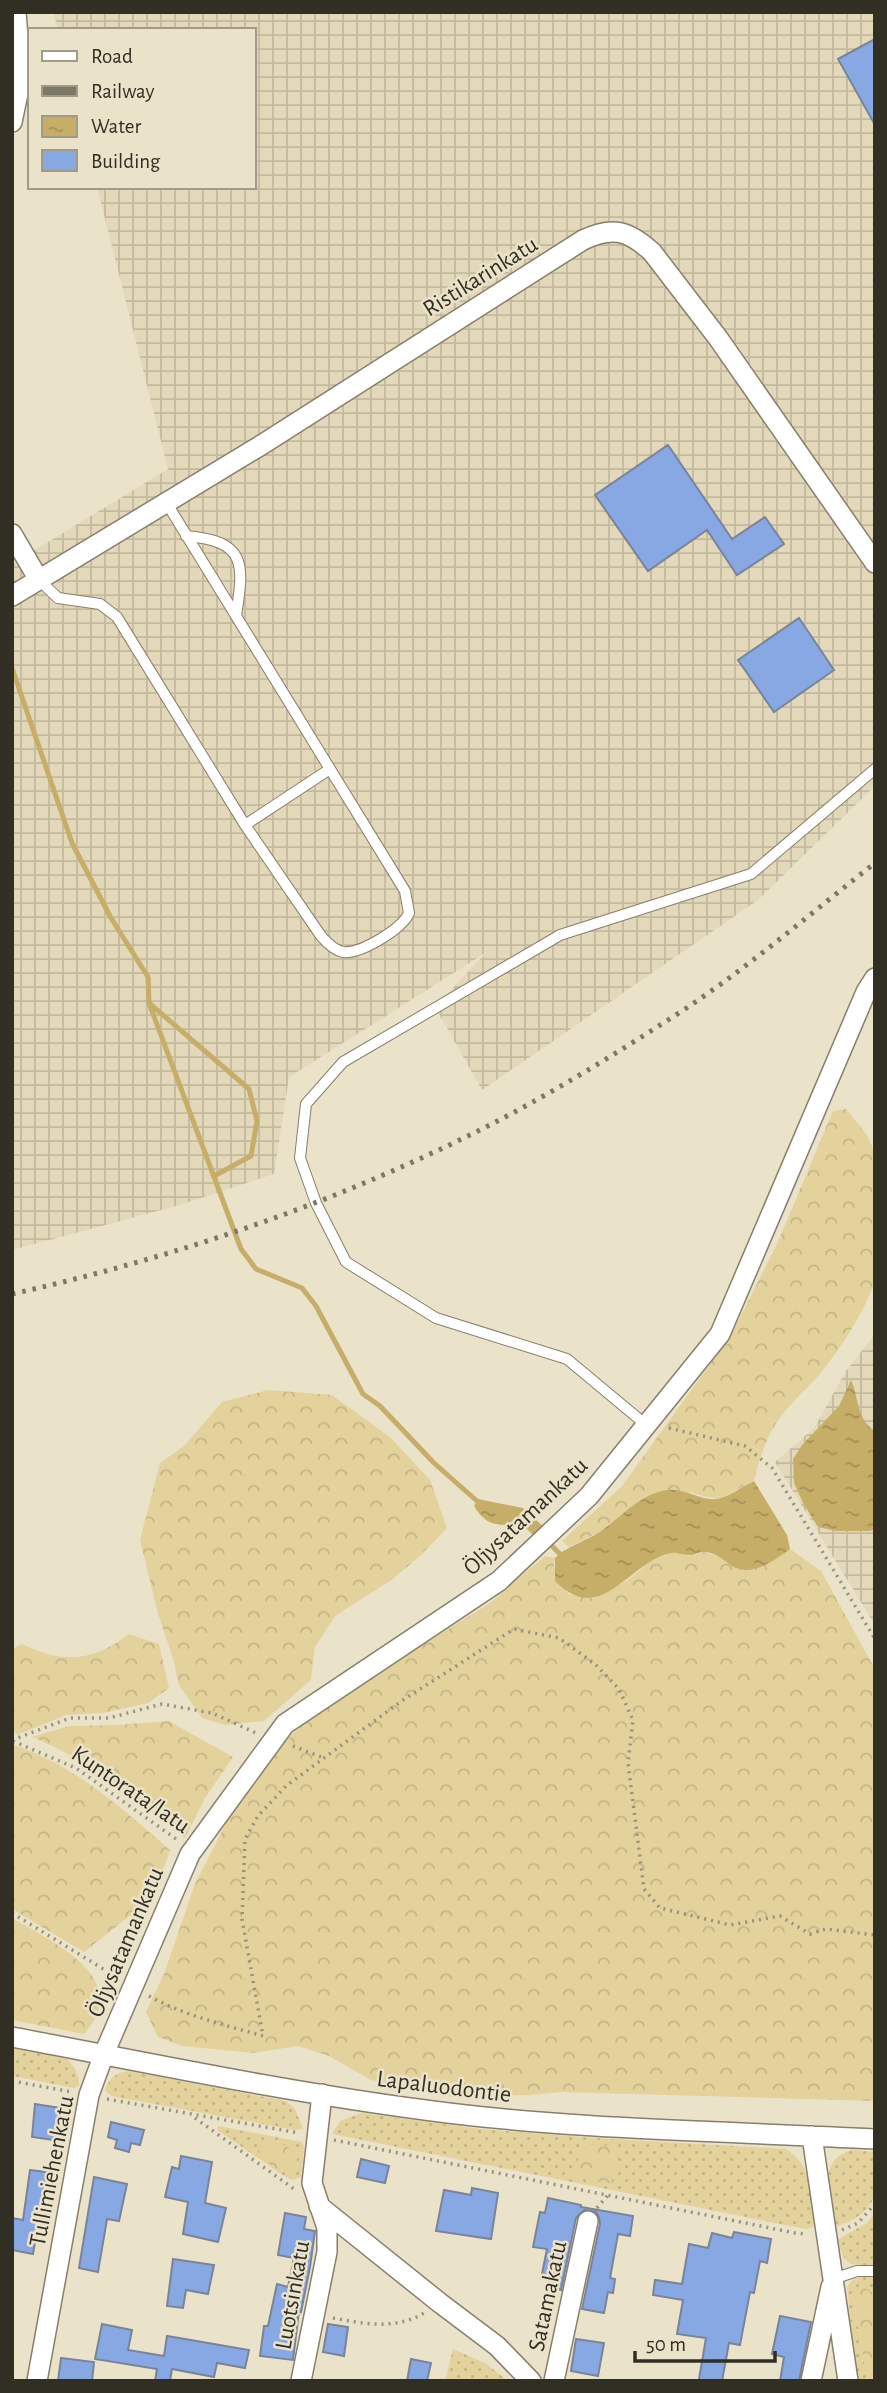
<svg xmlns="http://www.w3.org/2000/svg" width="887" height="2393" font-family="'Alegreya Sans',sans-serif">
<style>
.industrial{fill:url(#industrial-grid)}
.grass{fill:url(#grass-dots)}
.forest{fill:url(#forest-crowns)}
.water{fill:url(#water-ripples)}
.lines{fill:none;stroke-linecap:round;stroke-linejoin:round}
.stream{stroke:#c7ae68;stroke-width:5}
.building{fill:#88a8e4;stroke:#798498;stroke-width:2}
.service-casing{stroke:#877f6a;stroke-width:12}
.minor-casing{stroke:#877f6a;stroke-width:22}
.path{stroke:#97917f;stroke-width:3.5;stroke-dasharray:2 5;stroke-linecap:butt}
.service{stroke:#fff;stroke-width:10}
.minor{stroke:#fff;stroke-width:19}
.rail{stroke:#7c7767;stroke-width:5;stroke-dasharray:3.5 7;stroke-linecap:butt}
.labels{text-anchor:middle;stroke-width:5;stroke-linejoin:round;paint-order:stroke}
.street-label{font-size:24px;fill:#312e24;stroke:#ebe2ca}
</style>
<defs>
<pattern id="industrial-grid" width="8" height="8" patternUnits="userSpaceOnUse" patternTransform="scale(1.75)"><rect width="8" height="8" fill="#e3d8b9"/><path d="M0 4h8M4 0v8" fill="none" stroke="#c3ba9f"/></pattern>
<pattern id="grass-dots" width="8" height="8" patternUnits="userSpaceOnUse" patternTransform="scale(1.75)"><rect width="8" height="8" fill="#e4d29c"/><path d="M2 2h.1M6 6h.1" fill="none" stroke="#c4b586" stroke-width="1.8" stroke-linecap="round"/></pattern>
<pattern id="forest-crowns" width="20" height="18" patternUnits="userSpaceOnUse" patternTransform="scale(1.75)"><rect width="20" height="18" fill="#e4d29c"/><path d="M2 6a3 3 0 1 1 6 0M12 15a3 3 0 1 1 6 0" fill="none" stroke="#c4b586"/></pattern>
<pattern id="water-ripples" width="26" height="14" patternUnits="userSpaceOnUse" patternTransform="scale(1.75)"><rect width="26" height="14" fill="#c7ae68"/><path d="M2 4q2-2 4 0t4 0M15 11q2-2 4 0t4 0" fill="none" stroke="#a28e55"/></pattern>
</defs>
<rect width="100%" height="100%" fill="#ebe2ca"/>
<!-- industrial -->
<path class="industrial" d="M 53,12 L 875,12 L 875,786 L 758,900 L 482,1090 L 435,1007 L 487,952 L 289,1077 L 274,1174 L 180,1205 L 12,1250 L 12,564 L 168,469 L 97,187 L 254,187 L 254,30 L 58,30 Z
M 875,1334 L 875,1625 L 775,1462 L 814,1428 L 846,1371 Z"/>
<!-- grass -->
<path class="grass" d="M 12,2048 L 67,2059 C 74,2066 80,2075 79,2086 L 74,2088 L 12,2076 Z
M 127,2071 L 286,2101 L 295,2109 L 303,2129 L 295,2130 L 111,2096 L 105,2090 C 109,2078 116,2073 127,2071 Z
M 361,2113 L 481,2129 L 595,2138 L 786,2149 C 813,2165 812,2197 817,2225 L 807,2229 L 790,2226 L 332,2134 L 340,2121 Z
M 218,2126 L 302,2142 L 304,2147 L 301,2177 L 294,2180 L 287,2178 L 217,2130 Z
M 853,2150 L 875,2152 C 875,2165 878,2185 874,2197 C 869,2211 850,2224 836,2226 C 831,2199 815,2158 853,2150 Z
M 875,2213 L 875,2265 C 849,2265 844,2267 838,2239 L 867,2223 Z
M 868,2275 L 875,2278 L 875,2294 L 871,2291 L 854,2299 L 867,2381 L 857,2381 L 847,2287 L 852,2280 Z
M 453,2349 L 485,2363 L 508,2381 L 445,2381 Z"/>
<!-- forest -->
<path class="forest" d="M 846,1109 L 867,1135 L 875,1153 L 875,1277 C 870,1305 837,1354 818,1376 C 804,1392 786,1407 775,1425 C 764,1443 759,1460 754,1481 C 723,1493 729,1506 691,1492 L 602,1531 L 569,1547 L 562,1541 L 622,1486 L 731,1335 L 777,1244 L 833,1111 Z
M 268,1390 L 332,1395 L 391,1438 L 430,1480 L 447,1528 L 421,1555 L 393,1579 L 335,1616 L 315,1647 L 311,1680 L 264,1721 L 225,1725 L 202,1718 L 179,1685 L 173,1658 L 158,1614 L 140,1540 L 160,1463 L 184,1446 L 222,1402 Z
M 790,1549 L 821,1571 L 875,1669 L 875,2101 L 561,2092 L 530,2095 L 452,2097 L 371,2080 L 329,2056 L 298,2046 L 253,2053 L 182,2046 L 158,2037 L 146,2012 L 164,1974 L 195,1884 L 247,1782 L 312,1714 L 490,1603 L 545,1556 L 555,1558 L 554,1566 L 568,1594 L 595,1598 L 628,1580 L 652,1560 L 674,1552 L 689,1556 L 704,1552 L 720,1557 L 736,1568 L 776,1559 Z
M 129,1634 L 159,1644 L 169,1688 L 148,1703 L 103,1713 L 66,1715 L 17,1735 L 12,1728 L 12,1649 L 22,1644 C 64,1664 92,1662 129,1634 Z
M 169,1721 L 233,1757 L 205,1798 L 185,1838 C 136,1799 91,1761 32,1737 L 69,1726 L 117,1725 Z
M 12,1744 C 78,1767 119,1806 170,1850 L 160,1878 L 140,1908 L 84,1952 L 12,1909 Z
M 12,1918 C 53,1942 135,1979 84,2034 L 12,2020 Z
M 268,2139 C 284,2144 309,2153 291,2172 L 275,2168 L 258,2155 C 258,2147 261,2143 268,2139 Z
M 583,2144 L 614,2146 L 616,2148 L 612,2181 L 609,2183 L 578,2178 L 575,2176 L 580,2147 Z
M 865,2288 L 875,2294 L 875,2381 L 867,2381 L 854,2299 L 859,2290 Z"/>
<!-- water -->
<path class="water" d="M 851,1380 C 859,1397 856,1419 875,1431 L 875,1529 L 870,1531 L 836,1531 L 818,1527 L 803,1503 L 794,1483 L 793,1459 L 802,1445 L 839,1406 Z
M 754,1481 L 787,1535 L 790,1549 C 775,1560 751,1578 732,1566 C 724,1560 715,1552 703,1552 C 698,1552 693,1556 688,1555 C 682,1555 677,1552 672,1553 C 629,1560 602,1629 555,1581 L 555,1558 C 567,1546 584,1542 598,1533 C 620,1519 639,1494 667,1490 C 684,1488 703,1501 715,1499 C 731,1497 740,1487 754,1481 Z
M 478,1499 L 523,1508 L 545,1528 L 535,1537 L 523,1525 C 499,1524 488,1529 474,1506 Z"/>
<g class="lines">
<!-- stream -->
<path class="stream" d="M 12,668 L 72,843 L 111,918 L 148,977 L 149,1003 L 241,1249 L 256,1269 L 302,1288 L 316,1306 L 363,1394 L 380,1406 L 434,1463 L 477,1501
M 149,1003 L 249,1089 L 257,1121 L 251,1156 L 214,1176
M 551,1545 L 560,1554"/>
</g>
<!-- building -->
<path class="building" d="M 875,39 L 875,125 L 838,59 Z
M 668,445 L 732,539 L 765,517 L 784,544 L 737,575 L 707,530 L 648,571 L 595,495 Z
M 799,618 L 834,670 L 774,712 L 738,660 Z
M 35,2104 L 61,2108 L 53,2140 L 32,2137 Z
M 111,2122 L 144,2130 L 140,2145 L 131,2143 L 129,2152 L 115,2148 L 117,2140 L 108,2137 Z
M 181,2156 L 212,2162 L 205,2203 L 226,2208 L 218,2242 L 183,2234 L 188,2202 L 165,2197 L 172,2167 L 179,2169 Z
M 361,2159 L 389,2166 L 385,2183 L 357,2177 Z
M 30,2170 L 47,2172 L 33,2254 L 12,2250 L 12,2218 L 23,2220 Z
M 94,2177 L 127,2184 L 119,2221 L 107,2219 L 98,2272 L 79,2268 Z
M 472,2188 L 498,2193 L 491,2239 L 436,2231 L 444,2190 L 471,2195 Z
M 548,2198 L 581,2205 L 581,2207 L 633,2216 L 630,2236 L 618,2234 L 610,2278 L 615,2279 L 613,2293 L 608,2292 L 604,2313 L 582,2309 L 600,2224 L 599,2217 L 596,2212 L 584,2210 L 576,2218 L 561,2290 L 547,2287 L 548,2280 L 541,2279 L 547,2249 L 533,2247 L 540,2212 L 545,2213 Z
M 285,2213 L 306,2217 L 304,2229 L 315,2231 L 310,2267 L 301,2312 L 299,2311 L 293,2360 L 260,2356 L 264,2326 L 268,2326 L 277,2284 L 288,2287 L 294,2258 L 278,2255 Z
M 734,2232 L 771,2239 L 767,2263 L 760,2261 L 754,2293 L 750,2292 L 740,2345 L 729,2343 L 722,2381 L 702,2381 L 699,2379 L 706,2338 L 677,2334 L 683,2300 L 653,2295 L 655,2280 L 682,2284 L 689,2244 L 708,2248 L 712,2233 L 732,2238 Z
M 173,2259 L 214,2265 L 208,2294 L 186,2290 L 183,2308 L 167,2306 Z
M 780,2316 L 811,2322 L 799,2381 L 780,2381 L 784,2357 L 772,2354 Z
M 102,2324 L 132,2330 L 128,2350 L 164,2356 L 167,2336 L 249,2350 L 245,2368 L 217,2363 L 214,2377 L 172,2369 L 170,2381 L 155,2381 L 157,2369 L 95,2359 Z
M 328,2324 L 348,2327 L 344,2356 L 323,2352 Z
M 576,2339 L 604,2343 L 598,2376 L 571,2371 Z
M 61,2358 L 94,2362 L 92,2381 L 58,2381 Z
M 411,2359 L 431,2363 L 427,2381 L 407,2381 Z"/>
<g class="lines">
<defs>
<path id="service" d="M 186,536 C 247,541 244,564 236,616
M 39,580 L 58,598 L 100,604 L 117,617 L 245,825 L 321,936 C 327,943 334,950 343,952 C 361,954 402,929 409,913 L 405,891 L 166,502
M 245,825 L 330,769
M 645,1424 L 567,1359 L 436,1318 L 346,1262 L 316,1203 L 300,1158 L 306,1104 L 343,1062 L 560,935 L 751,874 L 875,769
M 833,2279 L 857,2271 L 875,2271"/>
<path id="minor" d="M 12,122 L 21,79 L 16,12
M 12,534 L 39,580
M 12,596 L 263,444 L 583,240 C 612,226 628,230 652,252 L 718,338 L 875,563
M 12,2037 C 149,2063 287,2092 425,2110 C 572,2130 726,2131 875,2139
M 812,2136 L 848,2381
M 319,2206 L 440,2303 L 497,2346 L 531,2381
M 37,2381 L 89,2095 L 104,2054 L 190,1854 L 285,1724 L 499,1581 L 589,1496 L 720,1334 L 866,992 L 875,978
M 301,2381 L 327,2252 L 327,2228 L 312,2183 L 322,2094
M 554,2381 L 588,2221
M 811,2381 L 831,2287"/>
</defs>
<!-- service casing -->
<use href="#service" class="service-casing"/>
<!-- minor casing -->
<use href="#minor" class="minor-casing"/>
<!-- path -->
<path class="path" d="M 669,1428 L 745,1446 L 772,1468 L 875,1639
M 12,1740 L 70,1718 L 109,1718 L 162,1704 L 212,1713 L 256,1733
M 13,1741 L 76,1768 L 179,1841
M 293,1746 L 324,1758
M 12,1913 L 118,1978
M 149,1996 C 183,2015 225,2025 263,2036 L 242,1919 L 245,1839 L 258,1816 L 286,1786 L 324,1758 L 403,1700 L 514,1629 L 559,1638 L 595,1664 L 619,1689 L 633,1720 L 628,1763 L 644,1889 L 660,1908 L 730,1925 L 780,1916 L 810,1934 L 826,1929 L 875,1935
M 12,2081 L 72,2092
M 107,2099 L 299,2133
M 195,2118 L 294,2189
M 334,2140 L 795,2233 L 807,2234
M 597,2208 L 608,2195
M 842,2230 L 858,2223 L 875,2204
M 333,2318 C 364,2324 396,2330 424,2313"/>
<!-- service -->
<use href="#service" class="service"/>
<!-- minor -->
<use href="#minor" class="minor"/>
<!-- rail -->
<path class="rail" d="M 12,1294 C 173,1258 329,1205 476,1132 C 542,1099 606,1060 668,1020 C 741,974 807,916 875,863"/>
</g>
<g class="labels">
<!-- street labels -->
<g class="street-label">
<text transform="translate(480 276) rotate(-32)" y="8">Ristikarinkatu</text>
<text transform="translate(525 1516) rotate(-43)" y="8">Öljysatamankatu</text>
<text transform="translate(131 1789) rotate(34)" y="8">Kuntorata/latu</text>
<text transform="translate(125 1942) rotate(-67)" y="8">Öljysatamankatu</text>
<text transform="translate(444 2086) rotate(7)" y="8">Lapaluodontie</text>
<text transform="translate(51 2171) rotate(-79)" y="8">Tullimiehenkatu</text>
<text transform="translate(292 2295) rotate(-80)" y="8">Luotsinkatu</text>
<text transform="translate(547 2296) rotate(-78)" y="8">Satamakatu</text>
</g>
</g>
<!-- border -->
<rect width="887" height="2393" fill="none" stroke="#312e24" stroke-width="28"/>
<!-- legend -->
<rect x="28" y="28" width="228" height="161" fill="#ebe2ca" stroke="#a19a88" stroke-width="2"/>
<rect x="42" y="51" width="35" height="10" fill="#ffffff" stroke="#a19a88" stroke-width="2"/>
<text x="91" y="63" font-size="21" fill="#312e24">Road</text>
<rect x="42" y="86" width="35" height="10" fill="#7c7767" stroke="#a19a88" stroke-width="2"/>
<text x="91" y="98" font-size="21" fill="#312e24">Railway</text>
<rect x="42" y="116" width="35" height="21" fill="url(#water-ripples)" stroke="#a19a88" stroke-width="2"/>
<text x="91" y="133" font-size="21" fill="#312e24">Water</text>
<rect x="42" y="150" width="35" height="21" fill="#88a8e4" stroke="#a19a88" stroke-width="2"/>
<text x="91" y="168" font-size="21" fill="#312e24">Building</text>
<!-- scale -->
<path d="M635 2351v10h140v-10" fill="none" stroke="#312e24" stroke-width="3.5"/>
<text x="646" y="2351" font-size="21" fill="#312e24" stroke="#ebe2ca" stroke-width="5" paint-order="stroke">50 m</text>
</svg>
